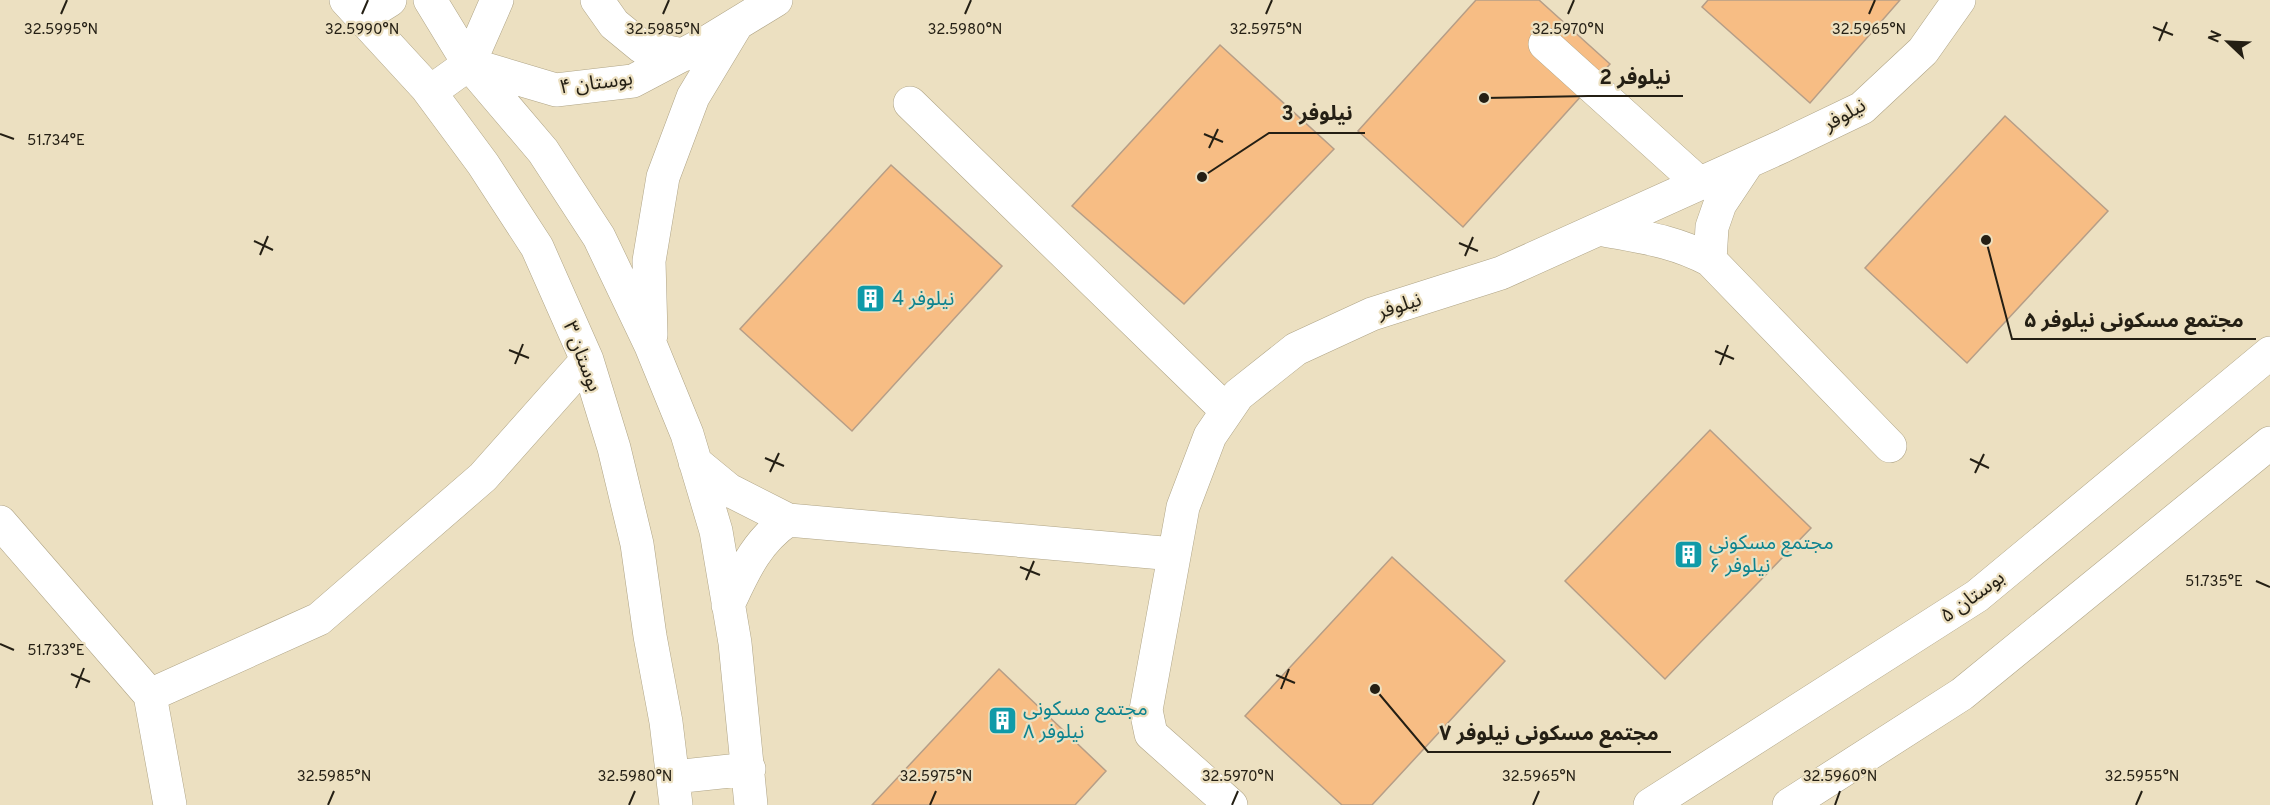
<svg xmlns="http://www.w3.org/2000/svg" width="2270" height="805" font-family="Overpass,'Noto Sans Arabic',sans-serif">
<style>
.building{fill:#f7bd84;stroke:#b69e87;stroke-width:1.5}
.lines{fill:none;stroke-linecap:round;stroke-linejoin:round}
.minor-casing{stroke:#afa486;stroke-width:34}
.minor{stroke:#fff;stroke-width:33}
.ticks{fill:none;stroke:#241f14;stroke-width:2}
.labels{text-anchor:middle;stroke-width:4.5;stroke-linejoin:round;paint-order:stroke}
.street-label{font-size:20px;fill:#241f14;stroke:#ece0c1}
.culture-label{font-size:20px;fill:#0d838f;stroke:#ece0c1;text-anchor:start}
.ticks-label{font-size:15px;text-anchor:middle;fill:#241f14;stroke:#ece0c1;stroke-width:4.5;stroke-linejoin:round;paint-order:stroke}
.leader{fill:none;stroke:#241f14;stroke-width:2}
.callout-dot{fill:#241f14;stroke:#ece0c1;stroke-width:2}
.callout-label{font-size:21px;text-anchor:middle;font-weight:bold;fill:#241f14;stroke:#ece0c1;stroke-width:4.5;stroke-linejoin:round;paint-order:stroke}
</style>
<rect width="100%" height="100%" fill="#ece0c1"/>
<!-- building -->
<path class="building" d="M 1476,0 L 1539,0 L 1610,64 L 1463,227 L 1358,131 Z
M 1708,0 L 1900,0 L 1810,103 L 1702,7 Z
M 1220,45 L 1334,149 L 1184,304 L 1072,206 Z
M 2005,116 L 2108,211 L 1967,363 L 1865,268 Z
M 891,165 L 1002,266 L 852,431 L 740,329 Z
M 1710,430 L 1811,528 L 1665,679 L 1565,581 Z
M 1392,557 L 1505,661 L 1372,805 L 1342,805 L 1245,716 Z
M 999,669 L 1106,771 L 1075,805 L 872,805 Z"/>
<g class="lines">
<defs>
<path id="minor" d="M 346,0 L 426,87 L 483,164 L 537,247 L 587,360 L 614,448 L 637,544 L 650,636 L 666,722 L 676,805
M 430,0 L 469,64 L 543,151 L 599,237 L 651,346 L 687,434 L 716,531 L 735,643 L 751,805
M 597,0 L 614,24 L 642,47 L 683,55
M 357,9 L 374,10 L 390,0
M 1545,44 L 1699,183
M 469,64 L 556,90 L 633,81 L 707,42 L 776,0
M 430,92 L 469,64 L 497,0
M 910,103 L 1227,411
M 1599,229 C 1640,237 1672,240 1710,260 L 1890,446
M 1710,260 L 1712,227 L 1720,204 L 1748,162
M 651,335 L 649,261 L 663,177 L 693,97 L 737,24
M 695,462 L 729,490 L 788,520 L 1174,554
M 0,522 L 150,695 L 170,805
M 728,605 C 744,571 756,542 788,520
M 150,695 L 319,619 L 483,477 L 587,360
M 674,777 L 749,769
M 1231,805 L 1151,734 L 1146,710 L 1183,507 L 1210,436 L 1238,395 L 1296,349 L 1372,314 L 1501,273 L 1783,146 L 1862,108 L 1923,51 L 1959,0
M 1650,805 L 1977,596 L 2270,353
M 1789,805 L 1962,694 L 2270,443"/>
</defs>
<!-- minor casing -->
<use href="#minor" class="minor-casing"/>
<!-- minor -->
<use href="#minor" class="minor"/>
</g>
<!-- ticks -->
<path class="ticks" d="M 61,14 L 67,0M 362,14 L 368,0M 663,14 L 669,0M 965,14 L 971,0M 1266,14 L 1272,0M 1568,14 L 1574,0M 1869,14 L 1875,0M 2153,27 L 2173,35M 2159,41 L 2167,22M 0,134 L 14,139M 1204,134 L 1223,142M 1209,148 L 1218,129M 254,241 L 273,250M 1459,243 L 1478,251M 260,255 L 268,236M 1465,256 L 1473,237M 509,350 L 529,358M 1715,351 L 1734,359M 515,364 L 523,344M 1720,365 L 1728,345M 765,458 L 784,466M 1970,459 L 1989,468M 770,472 L 779,453M 1975,473 L 1984,454M 1020,567 L 1040,575M 1026,580 L 1034,561M 2256,581 L 2270,587M 0,644 L 14,650M 71,674 L 90,682M 1276,675 L 1295,683M 76,688 L 84,668M 1281,689 L 1289,669M 328,805 L 334,791M 629,805 L 635,791M 930,805 L 936,791M 1232,805 L 1238,791M 1533,805 L 1539,791M 1835,805 L 1840,791M 2136,805 L 2142,791"/>
<!-- icons -->
<defs>
<symbol id="building-square" viewBox="-11 -11 22 22"><rect x="-9" y="-9" width="18" height="18" rx="4" fill="#0f9aa8" stroke="#ece0c1"/><path d="M-4-6H4V6H1V3H-1V6H-4ZM-2.5-4.3h1.7v1.8h-1.7ZM.8-4.3h1.7v1.8H.8ZM-2.5-1h1.7V.8h-1.7ZM.8-1h1.7V.8H.8Z" fill="#fff"/></symbol>
</defs>
<g fill-rule="evenodd">
<use href="#building-square" x="854" y="282" width="33" height="33"/>
<use href="#building-square" x="1672" y="538" width="33" height="33"/>
<use href="#building-square" x="986" y="704" width="33" height="33"/>
</g>
<g class="labels">
<!-- street labels -->
<g class="street-label">
<text transform="translate(596 82) rotate(-7)" y="7">بوستان ۴</text>
<text transform="translate(1844 114) rotate(-30)" y="7">نیلوفر</text>
<text transform="translate(1399 305) rotate(-18)" y="7">نیلوفر</text>
<text transform="translate(583 356) rotate(69)" y="7">بوستان ۳</text>
<text transform="translate(1972 596) rotate(-36)" y="7">بوستان ۵</text>
</g>
<!-- culture labels -->
<g class="culture-label">
<text x="892" y="305">نیلوفر 4</text>
<text x="1709" y="549">مجتمع مسکونی<tspan x="1709" dy="23">نیلوفر ۶</tspan></text>
<text x="1023" y="715">مجتمع مسکونی<tspan x="1023" dy="23">نیلوفر ۸</tspan></text>
</g>
</g>
<g class="ticks-label">
<text x="61" y="34">32.5995°N</text>
<text x="362" y="34">32.5990°N</text>
<text x="663" y="34">32.5985°N</text>
<text x="965" y="34">32.5980°N</text>
<text x="1266" y="34">32.5975°N</text>
<text x="1568" y="34">32.5970°N</text>
<text x="1869" y="34">32.5965°N</text>
<text x="56" y="145">51.734°E</text>
<text x="2214" y="586">51.735°E</text>
<text x="56" y="655">51.733°E</text>
<text x="334" y="781">32.5985°N</text>
<text x="635" y="781">32.5980°N</text>
<text x="936" y="781">32.5975°N</text>
<text x="1238" y="781">32.5970°N</text>
<text x="1539" y="781">32.5965°N</text>
<text x="1840" y="781">32.5960°N</text>
<text x="2142" y="781">32.5955°N</text>
</g>
<!-- callouts -->
<path class="leader" d="M1484 98L1588 96H1683M1202 177L1269 133H1365M1986 240L2012 339H2256M1375 689L1428 752H1671"/>
<g class="callout-dot">
<circle cx="1484" cy="98" r="6"/>
<circle cx="1202" cy="177" r="6"/>
<circle cx="1986" cy="240" r="6"/>
<circle cx="1375" cy="689" r="6"/>
</g>
<g class="callout-label">
<text x="1635" y="84">نیلوفر 2</text>
<text x="1317" y="120">نیلوفر 3</text>
<text x="2134" y="327">مجتمع مسکونی نیلوفر ۵</text>
<text x="1549" y="740">مجتمع مسکونی نیلوفر ۷</text>
</g>
<!-- north arrow -->
<g transform="translate(2228 42) rotate(293)" stroke="#ece0c1" stroke-width="4.5" paint-order="stroke">
<path d="M0-4.5L10 22L0 15L-10 22Z" fill="#241f14"/>
<text y="-9" font-size="16" font-weight="bold" text-anchor="middle" fill="#241f14">N</text>
</g>
</svg>
